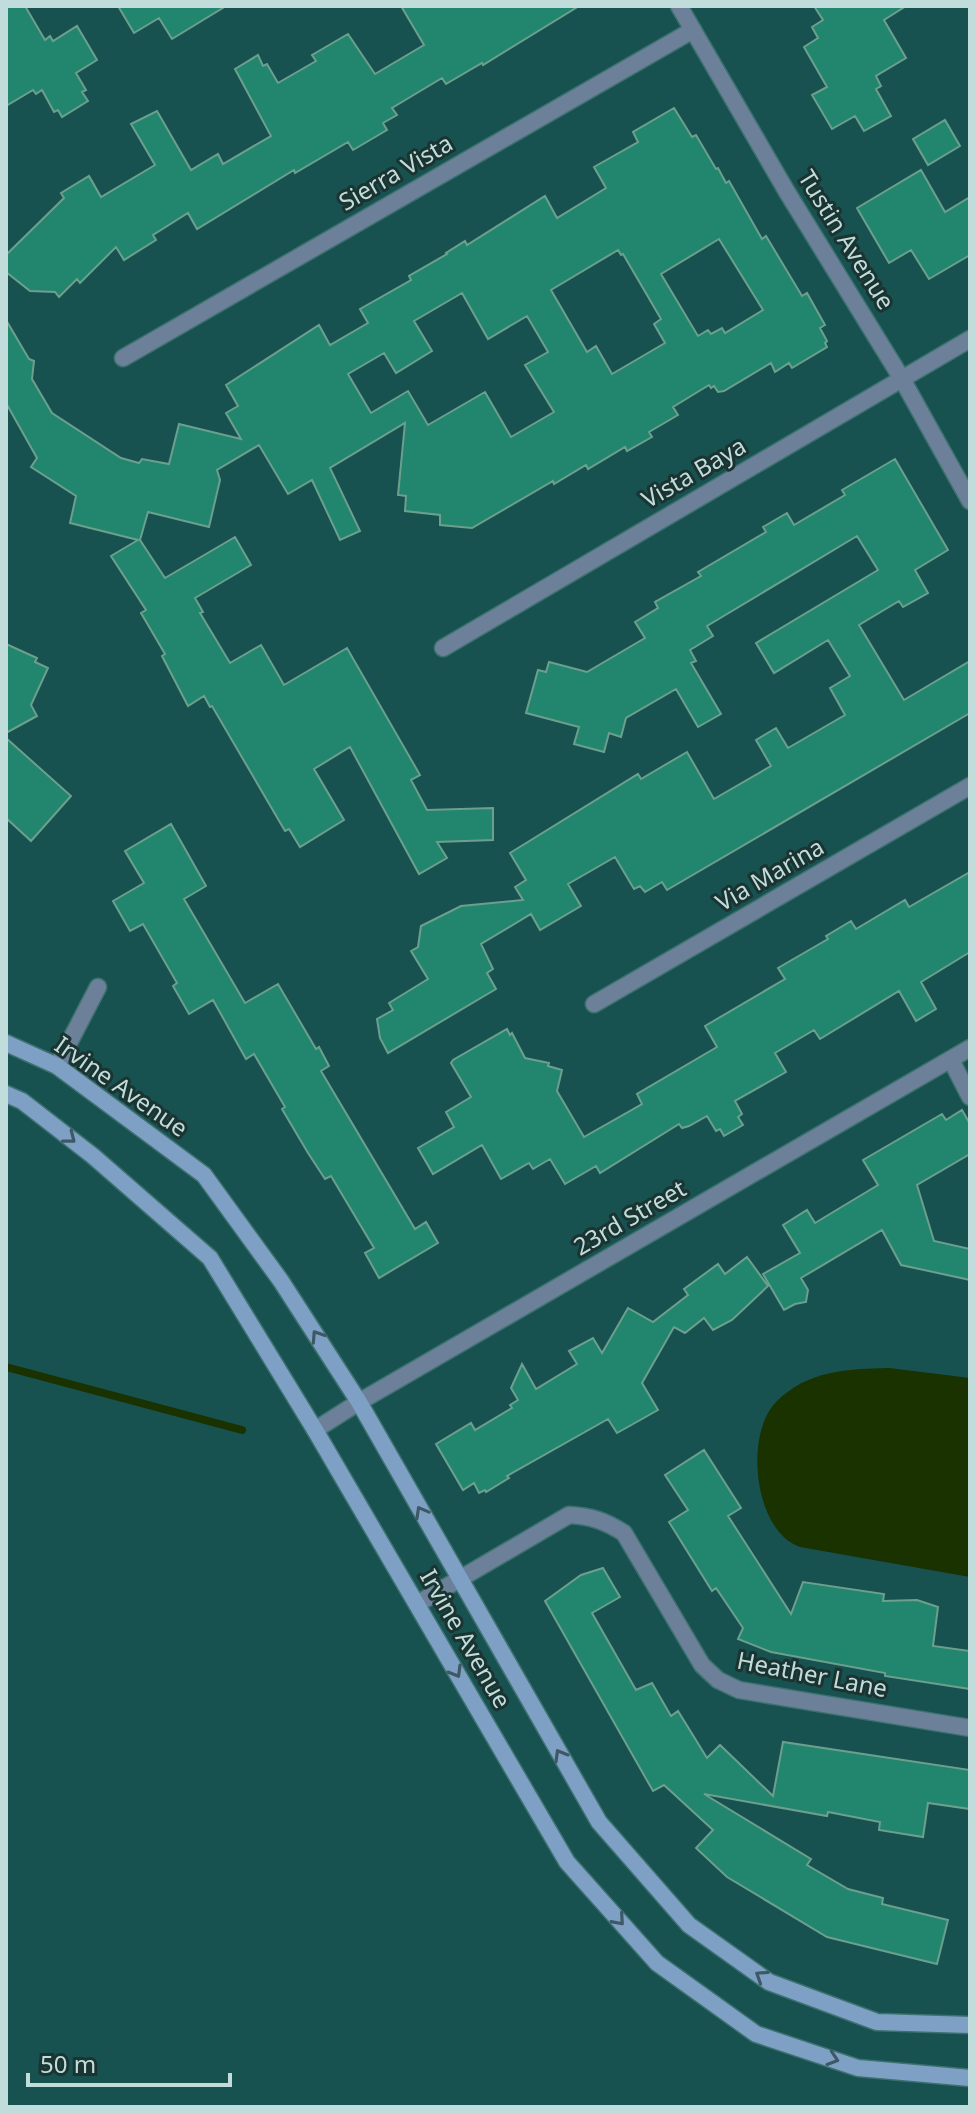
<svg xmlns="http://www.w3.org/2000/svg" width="976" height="2113" font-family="'Noto Sans',sans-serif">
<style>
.water{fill:#1a3100}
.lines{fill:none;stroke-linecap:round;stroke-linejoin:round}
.stream{stroke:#1a3100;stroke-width:8}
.building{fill:#21866d;stroke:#6d9f8e;stroke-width:2;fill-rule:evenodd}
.minor-casing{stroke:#3c716f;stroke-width:19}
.tertiary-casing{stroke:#3c716f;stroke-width:19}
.secondary-casing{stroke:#3c716f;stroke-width:19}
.minor{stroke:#6c8199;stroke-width:16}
.tertiary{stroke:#6c8199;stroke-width:16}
.secondary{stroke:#7ea0c5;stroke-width:16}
.oneway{stroke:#3e5965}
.labels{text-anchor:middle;stroke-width:6;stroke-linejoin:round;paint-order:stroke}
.street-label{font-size:24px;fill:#c1dddb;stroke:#1b3331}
</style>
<rect width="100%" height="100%" fill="#175250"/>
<!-- water -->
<path class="water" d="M 889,1368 L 970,1378 L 970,1577 L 800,1547 C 754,1531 744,1435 776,1402 C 808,1370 847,1369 889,1368 Z"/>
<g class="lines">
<!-- stream -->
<path class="stream" d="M 6,1367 L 242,1430"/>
</g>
<!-- building -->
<path class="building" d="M 6,6 L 25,6 L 45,40 L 50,36 L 53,41 L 77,26 L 97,60 L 76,73 L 86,90 L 82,92 L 88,101 L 62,117 L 58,110 L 54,112 L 42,90 L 36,94 L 33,90 L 6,106 Z
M 118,6 L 226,6 L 172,39 L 159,18 L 134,33 Z
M 401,6 L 579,6 L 483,65 L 482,63 L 446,84 L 442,78 L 392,108 L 397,115 L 383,123 L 387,130 L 353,150 L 348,142 L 295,173 L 294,170 L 197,229 L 188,213 L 153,235 L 156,240 L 124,260 L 116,247 L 80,283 L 77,279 L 59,297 L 55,292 L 30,291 L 6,272 L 6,255 L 64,198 L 61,193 L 89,176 L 101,197 L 155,165 L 131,124 L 157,111 L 191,170 L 218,154 L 223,164 L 271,136 L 235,69 L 258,55 L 263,66 L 267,64 L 278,83 L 316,61 L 312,55 L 348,34 L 375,74 L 424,45 Z
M 814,6 L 906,6 L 884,20 L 906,58 L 876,76 L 881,86 L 876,89 L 891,116 L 864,131 L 855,116 L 832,129 L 812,95 L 827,87 L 804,47 L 818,38 L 812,27 L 823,20 Z
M 674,108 L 692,137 L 696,135 L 716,169 L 718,168 L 726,183 L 729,181 L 762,239 L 766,236 L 802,296 L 807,293 L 825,325 L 820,328 L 827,341 L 825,343 L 827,347 L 792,368 L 789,363 L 775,372 L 771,363 L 724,391 L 718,392 L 714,386 L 711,388 L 709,385 L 673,407 L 678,415 L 649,432 L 652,437 L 627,451 L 625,447 L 588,469 L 586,465 L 554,484 L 553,481 L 472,528 L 440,525 L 440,515 L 405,511 L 406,496 L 398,495 L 405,423 L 330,468 L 360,531 L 340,540 L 312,480 L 288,494 L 259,445 L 217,470 L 220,480 L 209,527 L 148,512 L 140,540 L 165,578 L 235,537 L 251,565 L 195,598 L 203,612 L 200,613 L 230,663 L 261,645 L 284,685 L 347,648 L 420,775 L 411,780 L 427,810 L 493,808 L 493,840 L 437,842 L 447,858 L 419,874 L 350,747 L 314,769 L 344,820 L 300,847 L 289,829 L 285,831 L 212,706 L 210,707 L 204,696 L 188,706 L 162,656 L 165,654 L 141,613 L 146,610 L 111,556 L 138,540 L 70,523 L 76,496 L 31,467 L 37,458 L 6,403 L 6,320 L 29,359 L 34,361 L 32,379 L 52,413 L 121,458 L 139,463 L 142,459 L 169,464 L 179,424 L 241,439 L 226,413 L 238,406 L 226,385 L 319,325 L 330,345 L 368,323 L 360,309 L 411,280 L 409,276 L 447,254 L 446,253 L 465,241 L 467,245 L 545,196 L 557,218 L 606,188 L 594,167 L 638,142 L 633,132 ZM 719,239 L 763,310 L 725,333 L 722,328 L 711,334 L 708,330 L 698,336 L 661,274 ZM 618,250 L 621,255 L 623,254 L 661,319 L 654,324 L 665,343 L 612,374 L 596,346 L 587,352 L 551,290 ZM 462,293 L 488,339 L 527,316 L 548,352 L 525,365 L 554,412 L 511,437 L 485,392 L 428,425 L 408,391 L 371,413 L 348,374 L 384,353 L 396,373 L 432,351 L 414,321 Z
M 945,120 L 960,146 L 928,165 L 913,139 Z
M 921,170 L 945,212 L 970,197 L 970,255 L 929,279 L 911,250 L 889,263 L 857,208 Z
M 895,459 L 948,550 L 915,570 L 928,593 L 903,607 L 899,601 L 859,625 L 904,700 L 970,661 L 970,713 L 667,890 L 662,882 L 645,892 L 640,886 L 634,889 L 615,857 L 568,884 L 581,906 L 540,930 L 531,914 L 481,944 L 493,969 L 487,973 L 496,989 L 388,1053 L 380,1038 L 377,1019 L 393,1010 L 389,1003 L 428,979 L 411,951 L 418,947 L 421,926 L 461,906 L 523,900 L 515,887 L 526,880 L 510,853 L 638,774 L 641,779 L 687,752 L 714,799 L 771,766 L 756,740 L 776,728 L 788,748 L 845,715 L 830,688 L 850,676 L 828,640 L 774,673 L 756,643 L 878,570 L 857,536 L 707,626 L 713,636 L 690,650 L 696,661 L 691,663 L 721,714 L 698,727 L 676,689 L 626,718 L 621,737 L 609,733 L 604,752 L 574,744 L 579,727 L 526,713 L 538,670 L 546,672 L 549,662 L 587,672 L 645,638 L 635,622 L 658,608 L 655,602 L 701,576 L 698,572 L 766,532 L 763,527 L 787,513 L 794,525 L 845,495 L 842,490 Z
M 6,644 L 37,658 L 35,662 L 48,668 L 31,705 L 37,716 L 6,733 Z
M 6,738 L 71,796 L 31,841 L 6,818 Z
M 171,824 L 206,886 L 184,899 L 245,1003 L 278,984 L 316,1049 L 319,1047 L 329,1066 L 321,1071 L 415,1229 L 426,1222 L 438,1243 L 379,1278 L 365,1253 L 374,1248 L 331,1176 L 325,1179 L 308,1153 L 282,1109 L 285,1107 L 254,1054 L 246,1059 L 213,1000 L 189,1014 L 173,986 L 177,983 L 143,924 L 130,931 L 113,901 L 144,883 L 125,851 Z
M 970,872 L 970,952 L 921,982 L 936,1009 L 916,1021 L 899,991 L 820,1039 L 814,1030 L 775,1053 L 786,1072 L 735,1101 L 742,1114 L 738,1117 L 743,1125 L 724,1136 L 720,1129 L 716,1131 L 707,1116 L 689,1126 L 682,1128 L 679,1124 L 600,1173 L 596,1166 L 565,1184 L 550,1159 L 533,1169 L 529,1163 L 501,1179 L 482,1145 L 433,1174 L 418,1148 L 454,1127 L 446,1112 L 471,1097 L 451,1063 L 453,1060 L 507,1029 L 510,1035 L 512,1033 L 525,1058 L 549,1063 L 548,1066 L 562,1070 L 557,1091 L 584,1137 L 642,1104 L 637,1094 L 717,1047 L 705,1026 L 785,979 L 778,968 L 828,939 L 826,936 L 851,921 L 856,929 L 905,900 L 909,907 Z
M 962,1110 L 970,1124 L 970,1154 L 917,1185 L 934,1241 L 970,1249 L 970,1280 L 901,1265 L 882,1230 L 801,1278 L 808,1290 L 806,1302 L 795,1304 L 784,1310 L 763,1274 L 800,1253 L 783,1225 L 807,1210 L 815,1223 L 878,1185 L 863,1160 L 942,1114 L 946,1120 Z
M 747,1257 L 768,1286 L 732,1320 L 713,1330 L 704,1318 L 685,1333 L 674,1327 L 642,1383 L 658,1410 L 617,1433 L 608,1419 L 507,1476 L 509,1478 L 486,1492 L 485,1490 L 479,1493 L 474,1483 L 463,1490 L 436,1444 L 471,1423 L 475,1430 L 512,1408 L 510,1405 L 518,1400 L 511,1388 L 522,1364 L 536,1389 L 577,1364 L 569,1351 L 593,1338 L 602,1353 L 628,1308 L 653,1322 L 688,1295 L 684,1289 L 718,1264 L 725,1274 Z
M 704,1450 L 741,1508 L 728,1516 L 791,1614 L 803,1582 L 884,1594 L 883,1601 L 917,1600 L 938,1607 L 933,1646 L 970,1651 L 970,1689 L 885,1676 L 885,1673 L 771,1652 L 738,1639 L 743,1628 L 716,1588 L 712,1591 L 669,1522 L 688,1510 L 665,1475 Z
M 603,1568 L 620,1597 L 592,1613 L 636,1690 L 652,1683 L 671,1716 L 678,1711 L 707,1758 L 720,1745 L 773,1796 L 783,1742 L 970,1770 L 970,1809 L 928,1803 L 923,1837 L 879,1830 L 880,1822 L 828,1812 L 827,1816 L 704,1794 L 811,1859 L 807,1865 L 848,1889 L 883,1898 L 882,1904 L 948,1920 L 937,1964 L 827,1937 L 727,1877 L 696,1848 L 713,1830 L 664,1785 L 653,1791 L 545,1601 L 581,1575 Z"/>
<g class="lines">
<defs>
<path id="minor" d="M 123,358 L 693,30
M 443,648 L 970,339
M 594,1004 L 970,786
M 951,1060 L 970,1097
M 57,1066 L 98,987
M 315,1430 L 359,1402 L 970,1048
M 417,1604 L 569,1515 C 591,1516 605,1521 624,1533 L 702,1665 L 718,1680 L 739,1690 L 970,1728"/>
<path id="tertiary" d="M 679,6 L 787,192 L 902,379 L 970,501"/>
<path id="secondary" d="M 6,1043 L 57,1066 L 204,1175 L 281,1281 L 359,1402 L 599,1822 L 689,1925 L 769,1982 L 877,2022 L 970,2025
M 6,1094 L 22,1101 L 93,1156 L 210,1258 L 315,1430 L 567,1862 L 657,1963 L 756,2034 L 858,2068 L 970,2078"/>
</defs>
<!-- minor casing -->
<use href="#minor" class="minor-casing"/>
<!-- tertiary casing -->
<use href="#tertiary" class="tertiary-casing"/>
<!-- secondary casing -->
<use href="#secondary" class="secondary-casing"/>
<!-- minor -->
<use href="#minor" class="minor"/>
<!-- tertiary -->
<use href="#tertiary" class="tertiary"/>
<!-- secondary -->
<use href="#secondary" class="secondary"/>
</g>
<!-- one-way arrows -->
<defs><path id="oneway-chevron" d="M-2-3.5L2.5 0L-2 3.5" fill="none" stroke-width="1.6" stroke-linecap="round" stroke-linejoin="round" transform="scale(2)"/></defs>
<g class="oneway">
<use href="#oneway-chevron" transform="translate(70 1138) rotate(38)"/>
<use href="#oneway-chevron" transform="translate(317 1336) rotate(-123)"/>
<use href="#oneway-chevron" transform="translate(421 1512) rotate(-119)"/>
<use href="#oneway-chevron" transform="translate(456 1672) rotate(60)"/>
<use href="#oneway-chevron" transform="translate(560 1755) rotate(-120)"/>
<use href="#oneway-chevron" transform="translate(619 1920) rotate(49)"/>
<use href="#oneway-chevron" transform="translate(761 1976) rotate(-147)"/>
<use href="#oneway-chevron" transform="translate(833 2059) rotate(18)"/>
</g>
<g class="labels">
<!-- street labels -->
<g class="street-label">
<text transform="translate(396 173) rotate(-30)" y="8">Sierra Vista</text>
<text transform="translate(846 240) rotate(58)" y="8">Tustin Avenue</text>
<text transform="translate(694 473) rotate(-30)" y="8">Vista Baya</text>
<text transform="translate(770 875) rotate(-30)" y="8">Via Marina</text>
<text transform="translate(121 1087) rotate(35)" y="8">Irvine Avenue</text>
<text transform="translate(630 1218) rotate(-30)" y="8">23rd Street</text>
<text transform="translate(465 1639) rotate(60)" y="8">Irvine Avenue</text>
<text transform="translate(812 1675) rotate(11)" y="8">Heather Lane</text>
</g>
</g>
<!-- border -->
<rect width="976" height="2113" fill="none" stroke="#c1dddb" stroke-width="16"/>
<!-- scale -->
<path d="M28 2073v12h202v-12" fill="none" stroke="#c1dddb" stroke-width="4"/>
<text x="40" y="2073" font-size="24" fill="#c1dddb" stroke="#1b3331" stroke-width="6" paint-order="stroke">50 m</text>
</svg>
